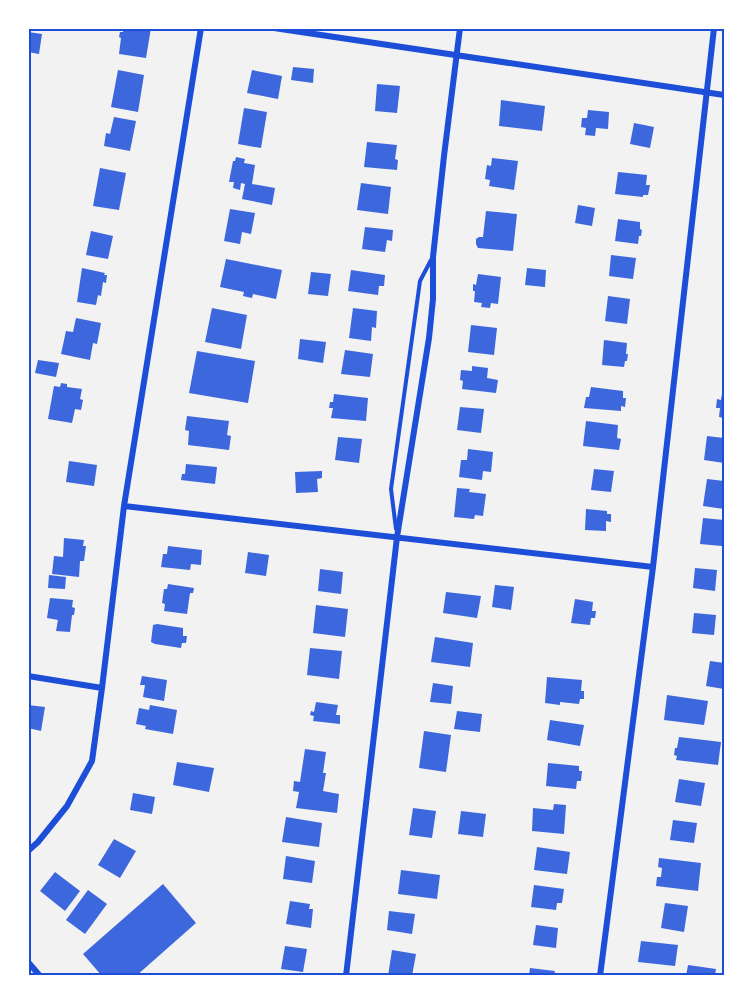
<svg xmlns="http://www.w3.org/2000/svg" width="753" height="1004" font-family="Rubik,sans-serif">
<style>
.building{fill:#3d67dc}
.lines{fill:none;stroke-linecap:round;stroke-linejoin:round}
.service{stroke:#1d4ed8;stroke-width:4}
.minor{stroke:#1d4ed8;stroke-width:6}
.neatline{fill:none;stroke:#1d4ed8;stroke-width:2}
</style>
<rect width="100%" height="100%" fill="#f2f2f2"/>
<!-- building -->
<path class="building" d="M 123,28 L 151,28 L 146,58 L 119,54 L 121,38 L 119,37 L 120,32 L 123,32 Z
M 28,32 L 42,34 L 39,54 L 28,52 Z
M 293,67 L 314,69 L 313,83 L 291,80 Z
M 118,70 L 144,75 L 138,112 L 111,107 Z
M 252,70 L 282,76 L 278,99 L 247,93 Z
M 377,84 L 400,86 L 397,113 L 375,111 Z
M 501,100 L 545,106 L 542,131 L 499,126 Z
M 244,108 L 267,112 L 261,148 L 238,144 Z
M 588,110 L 609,112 L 608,129 L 596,128 L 595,136 L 585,135 L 586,128 L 581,127 L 582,118 L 587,118 Z
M 114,117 L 136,121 L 130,151 L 104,146 L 106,133 L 110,134 Z
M 634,123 L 654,127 L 650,148 L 630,144 Z
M 367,142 L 397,145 L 395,159 L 398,160 L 397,170 L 364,167 Z
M 236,157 L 245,159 L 244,163 L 255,165 L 252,184 L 275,188 L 272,205 L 242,199 L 245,184 L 241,183 L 240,190 L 233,188 L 234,182 L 229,182 L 233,161 L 235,161 Z
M 492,158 L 518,161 L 514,190 L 489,186 L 490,180 L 485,179 L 487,165 L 491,166 Z
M 100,168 L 126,173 L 119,210 L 93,206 Z
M 618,172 L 647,175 L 646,185 L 650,185 L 648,195 L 643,195 L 643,197 L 615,194 Z
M 361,183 L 391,187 L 388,214 L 357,210 Z
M 578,205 L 595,208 L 592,226 L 575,223 Z
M 230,209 L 255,213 L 251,234 L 242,232 L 240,244 L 224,241 Z
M 486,211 L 517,214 L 513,251 L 478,248 L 476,244 L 476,239 L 479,237 L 483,237 Z
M 618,219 L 640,222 L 640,229 L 642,230 L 641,236 L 639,236 L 638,244 L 615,241 Z
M 365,227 L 393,230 L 392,241 L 387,240 L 385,252 L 362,249 Z
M 91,231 L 113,236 L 108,259 L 86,255 Z
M 611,255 L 636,258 L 633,279 L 609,276 Z
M 226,259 L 282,270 L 276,299 L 253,294 L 252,298 L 243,296 L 244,292 L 220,287 Z
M 82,268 L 105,273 L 104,275 L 107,275 L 106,283 L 103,282 L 101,296 L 98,295 L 96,305 L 77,302 Z
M 527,268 L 546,270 L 545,287 L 525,285 Z
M 351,270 L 385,275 L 384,286 L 379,286 L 378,295 L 348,291 Z
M 311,272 L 331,274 L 328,296 L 308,294 Z
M 478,274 L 501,277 L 498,304 L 491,303 L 490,308 L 481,307 L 482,303 L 474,302 L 475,291 L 473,291 L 473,284 L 476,285 Z
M 608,296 L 630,299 L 627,324 L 605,321 Z
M 212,308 L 247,315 L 241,349 L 205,342 Z
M 353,308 L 377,311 L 376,328 L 372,327 L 371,341 L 349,338 Z
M 76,318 L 101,323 L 97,344 L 93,343 L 90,360 L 61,354 L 66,331 L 73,332 Z
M 471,325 L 497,328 L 494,355 L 468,352 Z
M 300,339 L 326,342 L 323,363 L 298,359 Z
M 604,340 L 627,343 L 626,354 L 628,354 L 627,361 L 625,361 L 624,367 L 602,365 Z
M 345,350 L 373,354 L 370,377 L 341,374 Z
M 197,351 L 255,361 L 248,403 L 189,393 Z
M 38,360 L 59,363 L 56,377 L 35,373 Z
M 472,366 L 488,368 L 487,378 L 498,380 L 496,393 L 462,389 L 463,381 L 460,380 L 461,370 L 472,371 Z
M 61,383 L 67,384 L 67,387 L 82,389 L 80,399 L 83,400 L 81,410 L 75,409 L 72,423 L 48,419 L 54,386 L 60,387 Z
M 591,387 L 623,391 L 623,398 L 626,398 L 625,407 L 621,406 L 621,411 L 584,408 L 586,397 L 589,397 Z
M 723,387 L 724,388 L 724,418 L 719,417 L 720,408 L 716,408 L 717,399 L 721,400 Z
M 334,394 L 368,398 L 366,421 L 331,418 L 333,408 L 329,408 L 330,402 L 333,402 Z
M 460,407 L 484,409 L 481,433 L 457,430 Z
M 187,416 L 229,421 L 227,435 L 231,436 L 229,450 L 188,445 L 189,431 L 185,430 Z
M 586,421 L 618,425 L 617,438 L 621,439 L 619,450 L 583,446 Z
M 707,436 L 724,438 L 724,463 L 704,460 Z
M 338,437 L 362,439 L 359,463 L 335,460 Z
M 468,449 L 493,452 L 491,472 L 483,471 L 482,480 L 459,477 L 461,460 L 467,460 Z
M 69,461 L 97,465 L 94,486 L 66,482 Z
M 186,464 L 217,467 L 215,484 L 181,480 L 182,474 L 185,474 Z
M 594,469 L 614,471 L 611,492 L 591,490 Z
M 322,471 L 322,478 L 317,479 L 318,492 L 296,493 L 295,472 Z
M 707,479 L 724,481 L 724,509 L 703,506 Z
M 457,488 L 470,489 L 469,492 L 486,494 L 483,516 L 475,515 L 474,519 L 454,517 Z
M 586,509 L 607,511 L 607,514 L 611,514 L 611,522 L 606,521 L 606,531 L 585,530 Z
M 703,518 L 724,520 L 722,546 L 700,544 Z
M 64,538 L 84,540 L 83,546 L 86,546 L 84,561 L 80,561 L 79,577 L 52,574 L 54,556 L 63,557 Z
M 168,546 L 202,550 L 201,565 L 191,564 L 190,570 L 161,567 L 163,554 L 167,554 Z
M 248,552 L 269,555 L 266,576 L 245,573 Z
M 695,568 L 717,570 L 715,591 L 693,588 Z
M 320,569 L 343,572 L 341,594 L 318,591 Z
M 49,575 L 66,577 L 65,589 L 48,588 Z
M 168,584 L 194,588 L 193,593 L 190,593 L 187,614 L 164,611 L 165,604 L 162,603 L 164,589 L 167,589 Z
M 495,585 L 514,587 L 511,610 L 492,607 Z
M 446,592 L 481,596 L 477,618 L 443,613 Z
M 50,598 L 73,600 L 72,607 L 75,608 L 74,615 L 72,615 L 70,632 L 56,631 L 58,620 L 47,618 Z
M 575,599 L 593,602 L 592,611 L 596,611 L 595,618 L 591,618 L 590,625 L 571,623 Z
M 316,605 L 348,609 L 345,637 L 313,633 Z
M 694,613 L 716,615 L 714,635 L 692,633 Z
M 157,624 L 183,628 L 183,636 L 187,636 L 186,643 L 182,643 L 181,648 L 155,644 L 151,642 L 153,625 Z
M 435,637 L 473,643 L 470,667 L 431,662 Z
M 310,648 L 342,651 L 339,679 L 307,675 Z
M 710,661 L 724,663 L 724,689 L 706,686 Z
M 142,676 L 167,680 L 164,701 L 143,697 L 145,685 L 140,685 Z
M 547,677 L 582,680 L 581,691 L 584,691 L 584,699 L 580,699 L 579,704 L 560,702 L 560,705 L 545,703 Z
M 433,683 L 453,686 L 451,704 L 430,702 Z
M 667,695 L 708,701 L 704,725 L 664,720 Z
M 316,702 L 338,705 L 336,715 L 340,715 L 340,724 L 313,721 L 314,716 L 310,715 L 311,711 L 314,712 Z
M 28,705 L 45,707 L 41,731 L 28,728 Z
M 150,705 L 177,710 L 173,734 L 145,729 L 146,726 L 136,724 L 139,708 L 149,710 Z
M 457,711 L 482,714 L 480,732 L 454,729 Z
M 550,720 L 584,725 L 580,746 L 547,740 Z
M 424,731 L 451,735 L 446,772 L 419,768 Z
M 679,737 L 721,742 L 718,765 L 676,760 L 677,756 L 674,755 L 675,748 L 677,748 Z
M 305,749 L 326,752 L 323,773 L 326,773 L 323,791 L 339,794 L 337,813 L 296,808 L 299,792 L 293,791 L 294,781 L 300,782 Z
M 177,762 L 214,768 L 209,792 L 173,785 Z
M 548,763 L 579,766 L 579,771 L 582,771 L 581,781 L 577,781 L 576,789 L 546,786 Z
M 679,779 L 705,783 L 701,806 L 675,802 Z
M 133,793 L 155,797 L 152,814 L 130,810 Z
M 554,804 L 566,805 L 564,834 L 532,831 L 533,808 L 553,810 Z
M 413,808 L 436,811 L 432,838 L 409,835 Z
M 461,811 L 486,814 L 483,837 L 458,834 Z
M 286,817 L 322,823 L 319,847 L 282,842 Z
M 673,820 L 697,823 L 694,843 L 670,840 Z
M 114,839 L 136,851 L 120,878 L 98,865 Z
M 537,847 L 570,852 L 567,874 L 534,870 Z
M 286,856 L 315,861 L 312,883 L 283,879 Z
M 659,858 L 701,863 L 698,891 L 656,886 L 657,877 L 661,877 L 662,868 L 658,867 Z
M 401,870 L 440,875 L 437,899 L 398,894 Z
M 55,872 L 80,891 L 65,911 L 40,891 Z
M 163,884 L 196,923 L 136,976 L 102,976 L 83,954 Z
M 534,885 L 564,889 L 562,903 L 557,903 L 556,910 L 531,907 Z
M 88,890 L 107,904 L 85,934 L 66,920 Z
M 290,901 L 310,904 L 309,909 L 313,909 L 311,928 L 286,924 Z
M 665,903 L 688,906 L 684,932 L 661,928 Z
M 389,911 L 415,914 L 412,934 L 387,930 Z
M 536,925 L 558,928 L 556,948 L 533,945 Z
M 641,941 L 678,945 L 675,966 L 638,962 Z
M 285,946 L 307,949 L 303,972 L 281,969 Z
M 392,950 L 416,954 L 412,976 L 388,976 Z
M 688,965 L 716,969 L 715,976 L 686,976 Z
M 530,968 L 555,971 L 554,976 L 529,976 Z"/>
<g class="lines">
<!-- service -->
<path class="service" d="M 396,529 L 391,489 L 420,281 L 431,260"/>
<!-- minor -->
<path class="minor" d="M 274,28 L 724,95
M 124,506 L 653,567
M 28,676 L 102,688
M 28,851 L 38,842 L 67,806 L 92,761 L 102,688 L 124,506 L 201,28
M 28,962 L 40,976
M 346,976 L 397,537 L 429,338 L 433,299 L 433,257 L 444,156 L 460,28
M 600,976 L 653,567 L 714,28"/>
</g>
<!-- border -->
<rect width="753" height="1004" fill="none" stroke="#ffffff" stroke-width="60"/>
<rect x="30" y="30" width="693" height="944" class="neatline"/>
</svg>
